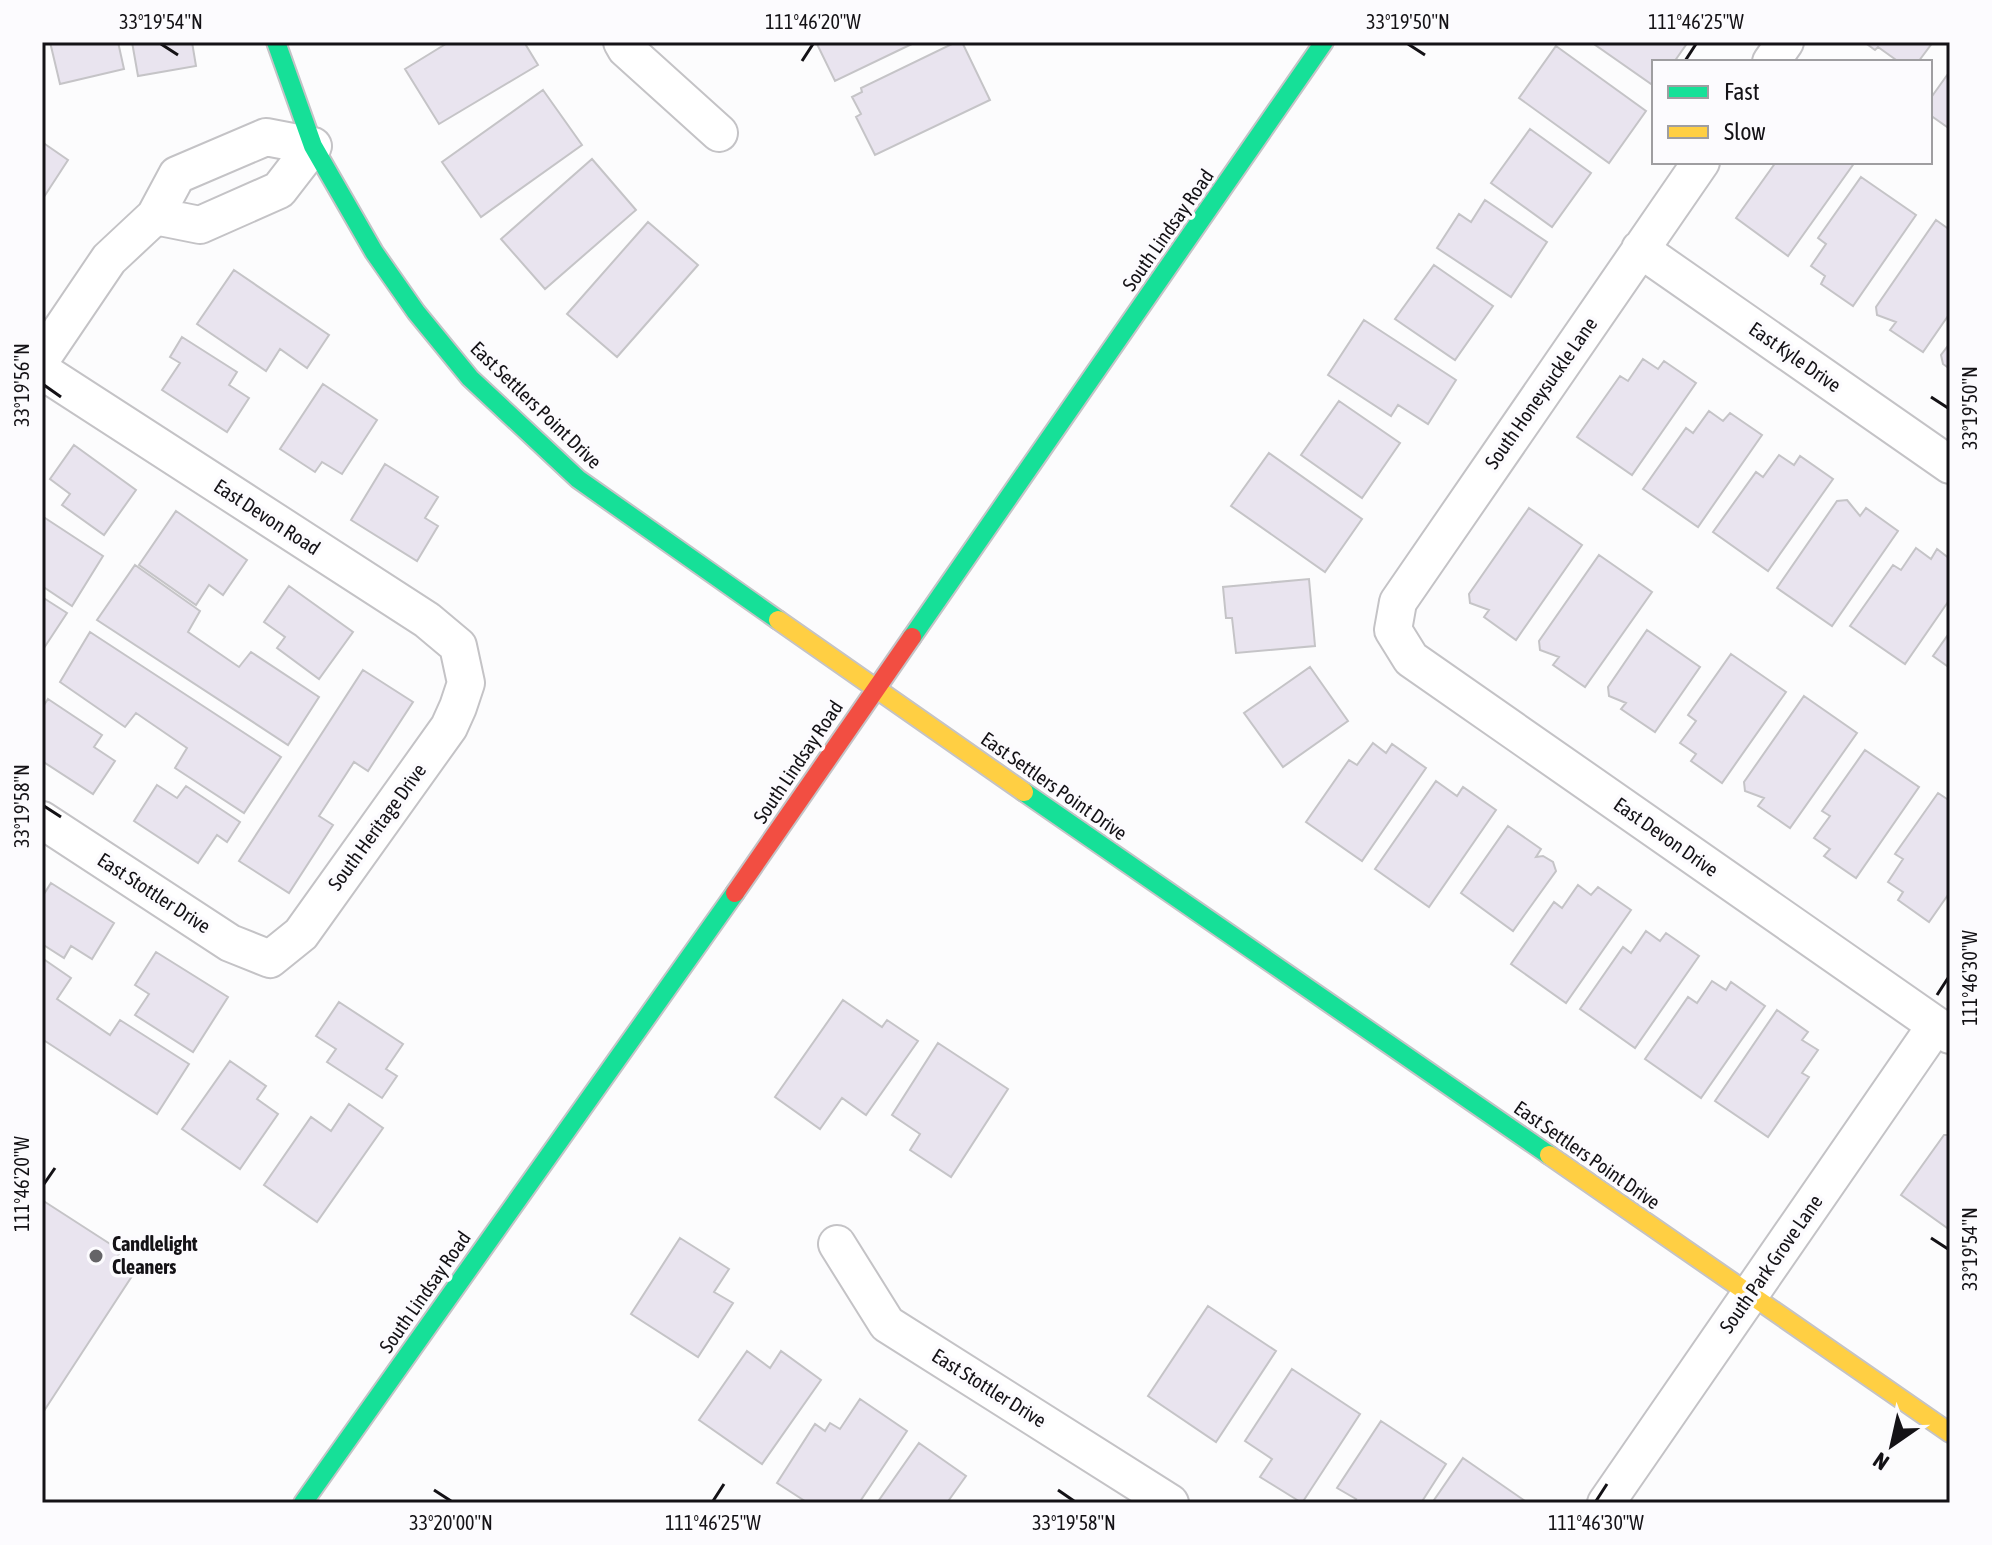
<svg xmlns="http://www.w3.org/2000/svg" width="1992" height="1545" font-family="'Asap Condensed',sans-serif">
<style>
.building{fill:#e9e4ef;stroke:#c5c4c7;stroke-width:2}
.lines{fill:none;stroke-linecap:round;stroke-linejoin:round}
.street-casing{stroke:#c4c3c6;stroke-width:40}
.fast-casing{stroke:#c4c3c6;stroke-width:22}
.slow-casing{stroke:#c4c3c6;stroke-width:22}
.jam-casing{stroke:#c4c3c6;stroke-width:22}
.street{stroke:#fff;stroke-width:36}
.fast{stroke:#16e098;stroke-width:18}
.slow{stroke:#ffcf43;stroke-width:18}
.jam{stroke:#f24e42;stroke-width:18}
.ticks{fill:none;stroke:#141216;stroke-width:3}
.poi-dot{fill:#656467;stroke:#fcfbfe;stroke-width:3}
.labels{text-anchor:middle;stroke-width:7;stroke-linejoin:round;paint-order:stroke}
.street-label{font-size:20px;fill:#141216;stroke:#fcfbfe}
.poi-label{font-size:20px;font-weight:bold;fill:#141216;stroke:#fcfbfe;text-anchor:start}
.neatline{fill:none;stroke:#141216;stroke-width:3}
.ticks-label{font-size:20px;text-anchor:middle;fill:#141216}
</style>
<rect width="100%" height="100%" fill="#fcfcfd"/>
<!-- building -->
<path class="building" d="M 50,42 L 118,42 L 124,69 L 60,84 Z
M 132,42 L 192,42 L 196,66 L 138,76 Z
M 449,42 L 524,42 L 538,65 L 439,124 L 405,69 Z
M 816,42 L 916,42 L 835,81 Z
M 956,42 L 962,42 L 990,100 L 875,155 L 856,117 L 861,114 L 852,97 L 862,92 L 861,88 Z
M 1591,42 L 1688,42 L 1674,62 L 1654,62 L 1654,86 Z
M 1864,42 L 1933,42 L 1918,62 L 1899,62 L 1878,47 L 1875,50 Z
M 1556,46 L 1646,111 L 1609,163 L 1519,98 Z
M 1950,71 L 1950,129 L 1930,115 L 1930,99 Z
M 543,90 L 582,145 L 481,217 L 442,162 Z
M 1530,129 L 1591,173 L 1552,227 L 1491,183 Z
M 42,142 L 68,160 L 42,200 Z
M 592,159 L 636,210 L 545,289 L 501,239 Z
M 1776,162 L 1855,162 L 1788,256 L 1736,218 Z
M 1861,177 L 1916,215 L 1853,306 L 1821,284 L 1825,276 L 1811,266 L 1826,244 L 1818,238 Z
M 1485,200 L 1547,242 L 1511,297 L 1437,248 L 1459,214 L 1471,222 Z
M 1936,220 L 1950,230 L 1950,313 L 1923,352 L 1890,330 L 1896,322 L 1877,315 L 1876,307 Z
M 648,222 L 698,265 L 617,357 L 567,314 Z
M 1434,265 L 1493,306 L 1455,360 L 1395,319 Z
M 234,270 L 329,335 L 307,368 L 280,349 L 266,371 L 197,324 Z
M 1364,320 L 1456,380 L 1428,424 L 1398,405 L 1391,416 L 1328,375 Z
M 182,337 L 237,372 L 229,385 L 249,398 L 227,432 L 162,390 L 180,363 L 170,357 Z
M 1950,343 L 1950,369 L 1943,364 L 1941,355 Z
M 1643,359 L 1658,369 L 1664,361 L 1696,383 L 1632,475 L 1577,437 L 1620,376 L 1628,381 Z
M 323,384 L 377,420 L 342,474 L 322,462 L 315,472 L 280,449 Z
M 1339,401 L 1400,443 L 1362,498 L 1301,455 Z
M 1709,411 L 1723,421 L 1730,413 L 1762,435 L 1698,527 L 1643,489 L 1686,428 L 1693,433 Z
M 74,445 L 136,490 L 104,535 L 62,505 L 70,494 L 50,479 Z
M 1269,453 L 1362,519 L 1325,572 L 1231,506 Z
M 1779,455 L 1794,465 L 1800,456 L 1833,479 L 1768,571 L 1713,532 L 1756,472 L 1763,477 Z
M 385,464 L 438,497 L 425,518 L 438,526 L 417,561 L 351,520 Z
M 1847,500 L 1860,516 L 1866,508 L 1898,531 L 1832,626 L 1777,588 L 1837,501 Z
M 1529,508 L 1582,545 L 1516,640 L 1484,617 L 1489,610 L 1470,603 L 1469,594 Z
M 176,511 L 247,560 L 223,595 L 209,585 L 196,605 L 139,565 Z
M 42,516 L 103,556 L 72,606 L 42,586 Z
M 1916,548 L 1931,559 L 1937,549 L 1950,559 L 1950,599 L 1905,664 L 1850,626 L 1893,565 L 1901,570 Z
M 1599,555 L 1652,592 L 1585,687 L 1553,665 L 1559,657 L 1540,650 L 1539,641 Z
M 135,565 L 200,611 L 188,632 L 239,667 L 251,652 L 319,697 L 288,745 L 97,620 Z
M 1309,579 L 1315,646 L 1236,653 L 1232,618 L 1226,618 L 1223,587 Z
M 289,586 L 353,632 L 319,679 L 277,648 L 285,637 L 264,622 Z
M 42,597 L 67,613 L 42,651 Z
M 1647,630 L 1700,667 L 1655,732 L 1621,709 L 1626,703 L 1609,696 L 1608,687 Z
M 90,632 L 281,757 L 244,813 L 175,768 L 187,748 L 136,713 L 125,727 L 60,682 Z
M 1950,632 L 1950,668 L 1933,656 Z
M 1731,654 L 1786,692 L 1722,783 L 1691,761 L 1696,754 L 1680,743 L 1696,721 L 1688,715 Z
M 1310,667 L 1348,721 L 1283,767 L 1244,713 Z
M 363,670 L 413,702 L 368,771 L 354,762 L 319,816 L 333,825 L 289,893 L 239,861 Z
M 1804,696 L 1857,733 L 1790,828 L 1758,806 L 1764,798 L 1745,791 L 1744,782 Z
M 48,699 L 102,735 L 94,747 L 115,761 L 93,794 L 42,761 L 42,708 Z
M 1373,743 L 1386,753 L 1392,744 L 1426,768 L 1362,861 L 1306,822 L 1349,760 L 1357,765 Z
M 1865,750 L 1919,787 L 1856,878 L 1824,856 L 1830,849 L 1814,838 L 1830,816 L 1822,811 Z
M 1436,781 L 1457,796 L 1463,787 L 1496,810 L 1429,907 L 1375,869 Z
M 157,785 L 177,798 L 186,786 L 240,822 L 227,842 L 217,835 L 198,863 L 134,821 Z
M 1938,793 L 1950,801 L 1950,892 L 1929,922 L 1898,900 L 1903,892 L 1888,882 L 1903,859 L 1895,854 Z
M 1508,826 L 1541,849 L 1536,857 L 1543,856 L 1553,862 L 1556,871 L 1513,931 L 1461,893 Z
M 51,883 L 114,923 L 92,959 L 71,946 L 64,958 L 42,944 L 42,897 Z
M 1578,885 L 1591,895 L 1598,887 L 1631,910 L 1566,1003 L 1511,964 L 1554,902 L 1562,908 Z
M 1646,931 L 1660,941 L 1666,933 L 1699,956 L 1635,1048 L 1580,1009 L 1623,947 L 1631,953 Z
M 156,952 L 228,997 L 193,1052 L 135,1015 L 149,994 L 135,985 Z
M 42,958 L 71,978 L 57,999 L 110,1035 L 120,1020 L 189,1064 L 157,1114 L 42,1039 Z
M 1712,981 L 1726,990 L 1731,982 L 1765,1006 L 1701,1098 L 1645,1059 L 1688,997 L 1697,1003 Z
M 843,1000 L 882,1027 L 887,1020 L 918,1041 L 866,1115 L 842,1098 L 820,1129 L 775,1097 Z
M 339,1002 L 403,1044 L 386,1069 L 397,1076 L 382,1098 L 327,1062 L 336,1049 L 316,1036 Z
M 1777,1010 L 1808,1032 L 1802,1040 L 1818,1050 L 1802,1073 L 1809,1077 L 1768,1137 L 1715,1101 Z
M 938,1043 L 1008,1089 L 951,1177 L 910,1150 L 920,1134 L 892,1115 Z
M 230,1061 L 266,1086 L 257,1099 L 278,1114 L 240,1169 L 182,1129 Z
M 349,1104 L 383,1128 L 317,1222 L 264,1185 L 311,1117 L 331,1131 Z
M 1944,1135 L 1950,1135 L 1950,1230 L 1901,1195 Z
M 42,1200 L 121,1251 L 117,1257 L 136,1270 L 42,1414 Z
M 680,1238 L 729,1269 L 714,1292 L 733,1303 L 698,1357 L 631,1314 Z
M 1208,1306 L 1276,1351 L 1216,1442 L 1148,1396 Z
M 747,1351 L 770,1368 L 781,1351 L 821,1380 L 762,1464 L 699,1420 Z
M 1292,1369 L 1360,1414 L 1302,1503 L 1260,1477 L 1272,1459 L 1245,1441 Z
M 860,1399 L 907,1431 L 859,1503 L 808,1503 L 777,1483 L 815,1424 L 825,1431 L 830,1423 L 840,1429 Z
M 1381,1421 L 1446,1464 L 1421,1503 L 1353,1503 L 1356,1499 L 1337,1488 Z
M 919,1443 L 966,1476 L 949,1500 L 953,1503 L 877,1503 Z
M 1463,1458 L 1528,1503 L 1432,1503 Z"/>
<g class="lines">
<defs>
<path id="street" d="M 622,42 L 626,49 L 719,133
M 1771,62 L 1785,42
M 1701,162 L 1398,602 L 1393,630 L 1411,659 L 1950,1035
M 1640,249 L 1950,465
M 42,358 L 109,259 L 155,216 L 177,175 L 266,137 L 313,146 L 279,190 L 200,225 L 155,216
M 42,371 L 427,620 L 458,646 L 466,683 L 458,707 L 449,727 L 301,934 L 270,959 L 230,943 L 42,820
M 837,1244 L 887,1324 L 1170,1503
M 1606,1503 L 1936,1025"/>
<path id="fast" d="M 276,42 L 313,146 L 374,252 L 416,312 L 470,378 L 578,479 L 778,620
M 912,637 L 1324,42
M 1024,792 L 1549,1155
M 303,1503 L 735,893"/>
<path id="slow" d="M 778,620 L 1024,792
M 1549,1155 L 1950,1433"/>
<path id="jam" d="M 735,893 L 912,637"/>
</defs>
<!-- street casing -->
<use href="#street" class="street-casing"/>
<!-- fast casing -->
<use href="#fast" class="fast-casing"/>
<!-- slow casing -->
<use href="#slow" class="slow-casing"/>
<!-- jam casing -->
<use href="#jam" class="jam-casing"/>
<!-- street -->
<use href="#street" class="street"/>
<!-- fast -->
<use href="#fast" class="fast"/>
<!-- slow -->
<use href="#slow" class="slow"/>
<!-- jam -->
<use href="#jam" class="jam"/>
</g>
<!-- ticks -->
<path class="ticks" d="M 161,44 L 178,55M 1408,44 L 1425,55M 802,61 L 813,44M 1685,61 L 1696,44M 44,385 L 61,397M 1931,397 L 1948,408M 44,806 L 61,817M 1937,995 L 1948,978M 44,1184 L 55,1168M 1931,1238 L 1948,1249M 434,1490 L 451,1501M 1058,1490 L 1074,1501M 713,1501 L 724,1484M 1596,1501 L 1607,1484"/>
<!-- markers -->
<circle class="poi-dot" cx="96" cy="1256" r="8"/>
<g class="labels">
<!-- street labels -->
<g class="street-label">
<text transform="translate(1168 230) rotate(-55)" y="7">South Lindsay Road</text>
<text transform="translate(1795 357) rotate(35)" y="7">East Kyle Drive</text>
<text transform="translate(1541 393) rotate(-55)" y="7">South Honeysuckle Lane</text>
<text transform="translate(536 405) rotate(44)" y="7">East Settlers Point Drive</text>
<text transform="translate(267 517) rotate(33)" y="7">East Devon Road</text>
<text transform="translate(798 762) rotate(-56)" y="7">South Lindsay Road</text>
<text transform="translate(1054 786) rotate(35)" y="7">East Settlers Point Drive</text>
<text transform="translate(377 827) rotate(-54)" y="7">South Heritage Drive</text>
<text transform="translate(1666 837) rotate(35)" y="7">East Devon Drive</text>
<text transform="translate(154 893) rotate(33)" y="7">East Stottler Drive</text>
<text transform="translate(1587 1155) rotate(35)" y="7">East Settlers Point Drive</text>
<text transform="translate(1771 1264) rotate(-55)" y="7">South Park Grove Lane</text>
<text transform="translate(425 1292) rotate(-55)" y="7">South Lindsay Road</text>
<text transform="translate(989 1388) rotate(32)" y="7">East Stottler Drive</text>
</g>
<!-- poi labels -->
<g class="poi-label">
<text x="112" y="1251">Candlelight<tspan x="112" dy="23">Cleaners</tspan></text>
</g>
</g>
<!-- border -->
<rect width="1992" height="1545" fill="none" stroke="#fcfbfe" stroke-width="88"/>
<!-- legend -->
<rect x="1652" y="60" width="280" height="104" fill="#fcfbfe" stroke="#9f9ea1" stroke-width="2"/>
<rect x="1668" y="86" width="40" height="12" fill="#16e098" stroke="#9f9ea1" stroke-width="2"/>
<text x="1724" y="100" font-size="24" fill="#141216">Fast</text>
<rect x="1668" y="126" width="40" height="12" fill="#ffcf43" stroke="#9f9ea1" stroke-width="2"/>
<text x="1724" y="140" font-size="24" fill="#141216">Slow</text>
<!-- north arrow -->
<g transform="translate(1892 1445) rotate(214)" stroke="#fcfbfe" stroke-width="6" paint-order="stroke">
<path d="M0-6L14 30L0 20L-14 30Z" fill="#141216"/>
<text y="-12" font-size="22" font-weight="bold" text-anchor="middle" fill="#141216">N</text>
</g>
<rect x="44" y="44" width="1904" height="1457" class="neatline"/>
<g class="ticks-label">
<text x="161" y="29">33°19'54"N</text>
<text x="813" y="29">111°46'20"W</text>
<text x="1408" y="29">33°19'50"N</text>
<text x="1696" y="29">111°46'25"W</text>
<text transform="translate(22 385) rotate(-90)" y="7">33°19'56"N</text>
<text transform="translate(1970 408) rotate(-90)" y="7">33°19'50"N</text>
<text transform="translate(22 806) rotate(-90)" y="7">33°19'58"N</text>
<text transform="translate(1970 978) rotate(-90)" y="7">111°46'30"W</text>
<text transform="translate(22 1184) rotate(-90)" y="7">111°46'20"W</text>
<text transform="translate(1970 1249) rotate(-90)" y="7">33°19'54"N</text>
<text x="451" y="1530">33°20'00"N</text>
<text x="713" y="1530">111°46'25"W</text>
<text x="1074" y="1530">33°19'58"N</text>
<text x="1596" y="1530">111°46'30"W</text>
</g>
</svg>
